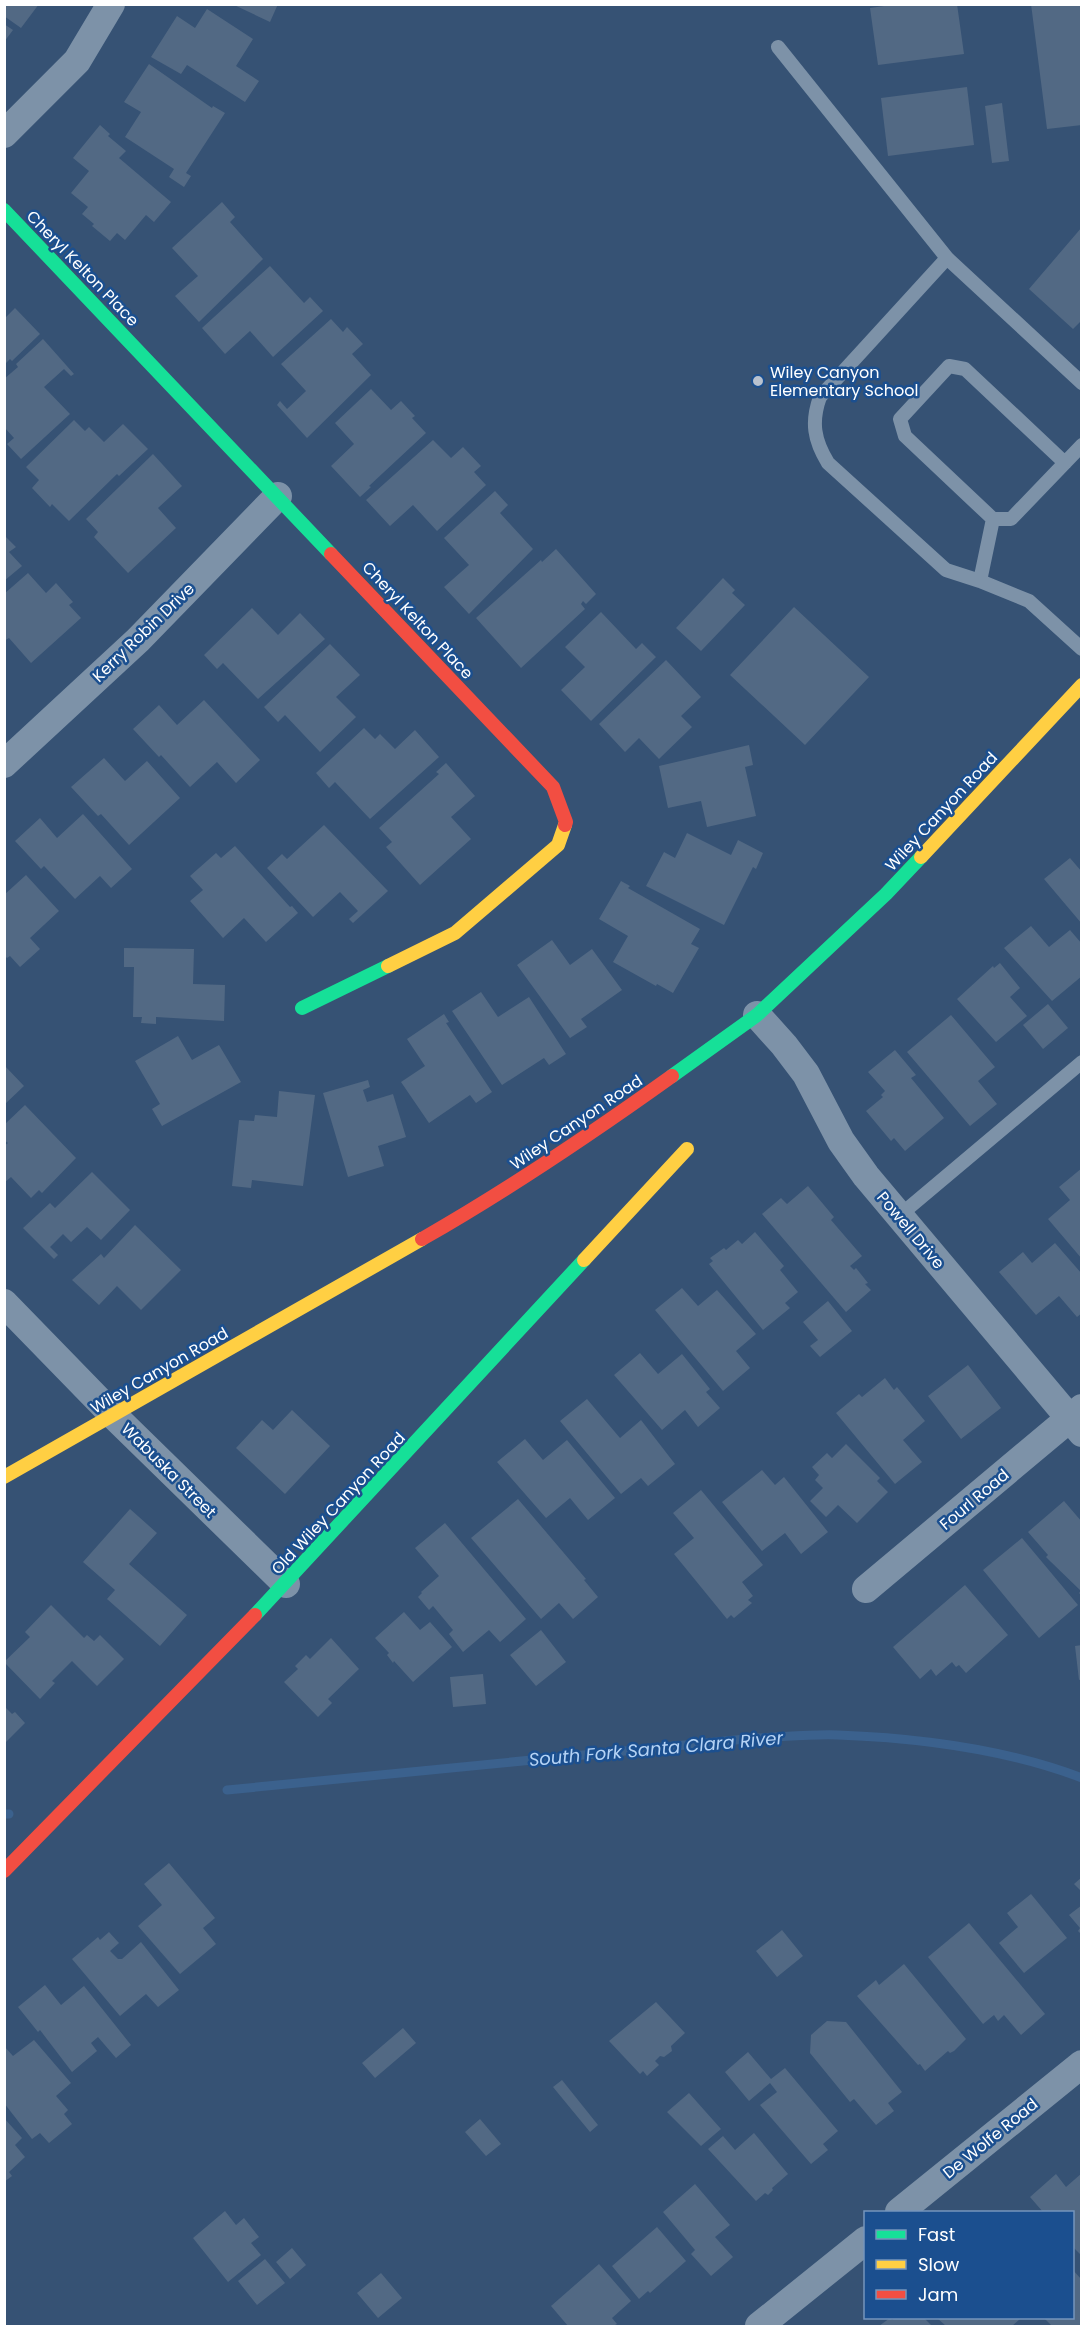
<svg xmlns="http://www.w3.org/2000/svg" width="1086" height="2331" font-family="Poppins,sans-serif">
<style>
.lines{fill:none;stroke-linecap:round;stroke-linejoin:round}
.stream{stroke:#3b618d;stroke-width:9}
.building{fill:#526984}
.lane{stroke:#7d92a8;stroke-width:14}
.street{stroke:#7d92a8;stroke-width:28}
.fast{stroke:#16e098;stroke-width:14}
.slow{stroke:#ffcf43;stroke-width:14}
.jam{stroke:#f24e42;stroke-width:14}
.poi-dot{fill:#b9c2ce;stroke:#1b4f8f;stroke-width:2}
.labels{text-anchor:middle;stroke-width:5;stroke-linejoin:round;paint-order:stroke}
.street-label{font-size:16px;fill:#fff;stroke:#1b4f8f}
.poi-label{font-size:16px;fill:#fff;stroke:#1b4f8f;text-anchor:start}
.water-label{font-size:18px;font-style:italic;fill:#b5d3f5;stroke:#1b4f8f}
</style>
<rect width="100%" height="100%" fill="#365274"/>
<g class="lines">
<!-- stream -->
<path class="stream" d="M 227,1790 L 756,1738 C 783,1737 811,1734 838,1735 C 919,1738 1006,1749 1082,1778
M 4,1814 L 9,1814"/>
</g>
<!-- building -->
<path class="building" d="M 4,4 L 39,4 L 21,28 L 4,16 Z
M 232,4 L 278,4 L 270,22 Z
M 898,4 L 957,4 L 964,54 L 878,65 L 870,8 Z
M 1031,4 L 1082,4 L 1082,125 L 1047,129 Z
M 207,9 L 253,39 L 236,66 L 259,81 L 245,102 L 187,65 L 181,74 L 151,57 L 177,16 L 195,28 Z
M 4,24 L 13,30 L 4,42 Z
M 149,64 L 212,108 L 213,106 L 225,113 L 186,173 L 191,176 L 184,187 L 169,177 L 174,169 L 125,137 L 141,112 L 124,102 Z
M 967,87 L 974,145 L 888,156 L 881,98 Z
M 1002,103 L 1009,161 L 992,163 L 985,106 Z
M 100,125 L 110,134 L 108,136 L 126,151 L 119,158 L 171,202 L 154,222 L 146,215 L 125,240 L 117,233 L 110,241 L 92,226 L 94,224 L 82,214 L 88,207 L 71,193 L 89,171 L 73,158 Z
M 222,202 L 235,217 L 230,222 L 263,259 L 199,322 L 175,296 L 198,276 L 172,248 Z
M 1082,227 L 1082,320 L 1073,329 L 1029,289 Z
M 270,266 L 304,303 L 310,297 L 323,311 L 273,357 L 250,331 L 225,354 L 202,328 Z
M 15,308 L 40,334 L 12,361 L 10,359 L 4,365 L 4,319 Z
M 331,319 L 343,332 L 347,327 L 363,344 L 352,354 L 371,375 L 307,438 L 277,405 L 280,401 L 287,409 L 306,391 L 281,364 Z
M 43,339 L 74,374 L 71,376 L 64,369 L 44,387 L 70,414 L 21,459 L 7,444 L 14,438 L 4,427 L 4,379 L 18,367 L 16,364 Z
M 371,389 L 391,410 L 401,401 L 415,416 L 412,418 L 426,433 L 369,486 L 371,487 L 360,497 L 331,466 L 354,444 L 335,423 Z
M 74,420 L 85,431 L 89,427 L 104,442 L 123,424 L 148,449 L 119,476 L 117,474 L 69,521 L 52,504 L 50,507 L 32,488 L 39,480 L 26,467 Z
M 433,440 L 451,458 L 463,447 L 481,466 L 474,472 L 486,485 L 437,531 L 413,505 L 390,526 L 366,500 Z
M 153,454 L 182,486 L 158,508 L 176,528 L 128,573 L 94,537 L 98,532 L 86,519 Z
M 495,491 L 508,505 L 500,513 L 533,549 L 469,614 L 444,587 L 469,565 L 444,538 Z
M 4,535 L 16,547 L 9,552 L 22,566 L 4,581 Z
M 556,549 L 596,594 L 586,604 L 583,601 L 581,604 L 585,609 L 521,668 L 476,618 L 541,560 L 542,562 Z
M 28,573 L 46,593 L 56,583 L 73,602 L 69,605 L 81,618 L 31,663 L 9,638 L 4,641 L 4,594 Z
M 723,578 L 735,590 L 732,593 L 745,605 L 701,651 L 676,628 Z
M 794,607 L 869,677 L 805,745 L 730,675 Z
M 252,608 L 278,635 L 300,613 L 325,639 L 258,699 L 223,663 L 217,669 L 204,655 Z
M 601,612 L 636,649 L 642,643 L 656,657 L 591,721 L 561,690 L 585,667 L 565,647 Z
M 330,644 L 360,675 L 336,697 L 356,717 L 320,752 L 285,715 L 278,722 L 264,707 Z
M 666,660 L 701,697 L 681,716 L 692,727 L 659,759 L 639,738 L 625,752 L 599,724 Z
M 204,700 L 260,760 L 236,783 L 217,762 L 190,787 L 161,755 L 159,757 L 133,729 L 159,705 L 177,725 Z
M 364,728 L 375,739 L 380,734 L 395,749 L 415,730 L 439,757 L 370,819 L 335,782 L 329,788 L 316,773 Z
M 749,745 L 753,765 L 745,767 L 756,816 L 707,827 L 701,801 L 668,808 L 659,766 Z
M 104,758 L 125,781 L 147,761 L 180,798 L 129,845 L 101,814 L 98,816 L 71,787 Z
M 446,763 L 475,796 L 451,817 L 471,839 L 420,885 L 386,847 L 392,842 L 379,828 L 439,774 L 436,772 Z
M 83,814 L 132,869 L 111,888 L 100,876 L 75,899 L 44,866 L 41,869 L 15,841 L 40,818 L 57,838 Z
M 324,825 L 388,891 L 353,923 L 349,919 L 358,911 L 340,892 L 313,917 L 267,868 L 282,854 L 287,859 Z
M 687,833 L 731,855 L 738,840 L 763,853 L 756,869 L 753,867 L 724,925 L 646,886 L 664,852 L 675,858 Z
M 235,846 L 290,907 L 292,906 L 298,913 L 266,942 L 244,918 L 223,938 L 190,901 L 203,890 L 190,876 L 216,853 L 221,858 Z
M 1070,858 L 1082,872 L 1082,924 L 1044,879 Z
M 26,875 L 59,911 L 30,938 L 40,949 L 20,967 L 10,956 L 7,958 L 4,955 L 4,895 Z
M 621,881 L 630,886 L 628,888 L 700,929 L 691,944 L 699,948 L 673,993 L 657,984 L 656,986 L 613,962 L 628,936 L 599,919 Z
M 1031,926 L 1049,947 L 1070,930 L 1082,944 L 1082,976 L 1052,1001 L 1004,948 Z
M 552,940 L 570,965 L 592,949 L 622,990 L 581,1019 L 587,1027 L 570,1038 L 517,965 Z
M 124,948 L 194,949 L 193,984 L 225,985 L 224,1021 L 156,1017 L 156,1024 L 141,1023 L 142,1017 L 133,1017 L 134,967 L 124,967 Z
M 1000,963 L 1020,988 L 1010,997 L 1027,1016 L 996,1042 L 957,999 L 993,966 L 994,968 Z
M 481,992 L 498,1017 L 529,997 L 566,1054 L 549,1065 L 544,1058 L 502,1085 L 452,1011 Z
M 1048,1004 L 1068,1028 L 1043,1049 L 1023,1025 Z
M 444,1014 L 449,1022 L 446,1023 L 492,1092 L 476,1103 L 470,1095 L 429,1123 L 401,1082 L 425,1066 L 407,1039 Z
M 951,1015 L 995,1067 L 978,1081 L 997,1104 L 970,1126 L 907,1052 Z
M 178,1036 L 192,1060 L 219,1045 L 241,1082 L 162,1126 L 152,1109 L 160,1104 L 135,1061 Z
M 895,1050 L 916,1075 L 911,1078 L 944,1118 L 905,1151 L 894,1138 L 891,1141 L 866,1111 L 883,1097 L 881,1095 L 885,1091 L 868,1072 Z
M 4,1065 L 24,1086 L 4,1105 Z
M 368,1080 L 370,1087 L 363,1090 L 367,1102 L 393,1094 L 406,1137 L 378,1146 L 384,1166 L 348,1177 L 323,1093 Z
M 279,1091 L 315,1095 L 303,1186 L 252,1180 L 251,1188 L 232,1186 L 239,1120 L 254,1121 L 255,1115 L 277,1117 Z
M 25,1105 L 76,1158 L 42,1193 L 39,1190 L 31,1198 L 11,1177 L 4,1183 L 4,1146 L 8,1143 L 4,1140 L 4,1125 Z
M 1082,1168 L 1082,1259 L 1048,1219 L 1070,1200 L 1059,1187 Z
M 92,1172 L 130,1210 L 101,1240 L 87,1227 L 71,1242 L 63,1234 L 50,1247 L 58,1255 L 54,1259 L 23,1228 L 50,1203 L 55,1208 Z
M 808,1186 L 834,1217 L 831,1220 L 862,1256 L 850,1266 L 854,1270 L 856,1268 L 868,1283 L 865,1284 L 871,1290 L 846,1312 L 762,1214 L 781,1198 L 787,1204 Z
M 135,1225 L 181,1270 L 141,1310 L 117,1286 L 99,1305 L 72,1280 L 101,1254 L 104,1258 Z
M 755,1232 L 784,1266 L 780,1270 L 798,1292 L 785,1303 L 790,1308 L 763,1330 L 709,1264 L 713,1261 L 710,1258 L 724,1248 L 726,1250 L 738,1240 L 742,1244 Z
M 1055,1243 L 1082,1274 L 1082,1313 L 1077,1317 L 1059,1296 L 1036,1315 L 999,1272 L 1023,1252 L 1032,1263 Z
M 682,1288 L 698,1306 L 717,1290 L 756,1334 L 736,1351 L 750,1368 L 723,1391 L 655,1310 Z
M 828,1301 L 852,1331 L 820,1357 L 810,1346 L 818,1340 L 803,1322 Z
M 640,1353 L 658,1374 L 682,1354 L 710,1389 L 706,1392 L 720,1408 L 698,1427 L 685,1410 L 662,1430 L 614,1375 Z
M 968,1365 L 1001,1408 L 961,1439 L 928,1396 Z
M 885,1378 L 894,1390 L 897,1387 L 925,1421 L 903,1440 L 922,1462 L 895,1484 L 836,1413 L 859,1394 L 862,1397 Z
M 587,1399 L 620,1438 L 641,1420 L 675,1464 L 648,1486 L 641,1478 L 621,1494 L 560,1421 Z
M 292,1410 L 330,1446 L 285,1494 L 236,1448 L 262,1420 L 273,1430 Z
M 525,1439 L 543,1460 L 567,1440 L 615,1498 L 588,1520 L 570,1498 L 546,1518 L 497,1462 Z
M 846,1444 L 880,1478 L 877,1481 L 888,1492 L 857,1523 L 838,1505 L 826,1517 L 810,1501 L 823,1488 L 815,1480 L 819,1475 L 812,1467 L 827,1453 L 832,1458 Z
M 762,1470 L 775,1485 L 784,1477 L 828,1532 L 801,1554 L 785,1533 L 762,1551 L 722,1502 Z
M 701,1490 L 763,1565 L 742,1582 L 753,1596 L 748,1600 L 752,1603 L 734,1618 L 731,1615 L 727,1619 L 674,1554 L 694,1538 L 673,1513 Z
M 518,1499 L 586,1579 L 584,1580 L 598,1597 L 573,1619 L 559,1603 L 541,1619 L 471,1538 Z
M 1064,1501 L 1082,1522 L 1082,1596 L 1079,1593 L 1081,1591 L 1051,1562 L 1046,1557 L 1048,1555 L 1028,1532 Z
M 130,1509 L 157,1533 L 129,1564 L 187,1615 L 160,1646 L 107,1599 L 115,1590 L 83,1562 Z
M 445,1523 L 526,1619 L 500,1642 L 489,1630 L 463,1652 L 449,1634 L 453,1630 L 433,1606 L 429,1610 L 418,1597 L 422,1593 L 421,1592 L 439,1576 L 415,1548 Z
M 1022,1538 L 1078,1605 L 1039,1638 L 983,1570 Z
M 965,1585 L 1008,1635 L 966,1673 L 959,1665 L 956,1667 L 952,1662 L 936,1676 L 931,1669 L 920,1679 L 893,1647 Z
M 51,1605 L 84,1638 L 87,1635 L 94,1641 L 100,1635 L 124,1659 L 97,1686 L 72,1661 L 52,1681 L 55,1683 L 40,1699 L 4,1662 L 30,1637 L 25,1632 Z
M 404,1612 L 420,1630 L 430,1622 L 452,1647 L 413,1682 L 394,1661 L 393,1663 L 387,1655 L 389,1653 L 375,1638 Z
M 541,1630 L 566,1662 L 536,1686 L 510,1655 Z
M 331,1638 L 359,1669 L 328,1699 L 332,1703 L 318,1717 L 284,1682 L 298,1669 L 295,1666 L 306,1655 L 310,1659 Z
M 1082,1645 L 1082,1679 L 1079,1680 L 1075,1646 Z
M 483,1674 L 486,1704 L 453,1707 L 450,1677 Z
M 4,1706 L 12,1714 L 15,1712 L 25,1723 L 4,1744 Z
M 169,1863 L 215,1918 L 203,1928 L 216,1944 L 180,1974 L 138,1926 L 162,1905 L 144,1884 Z
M 1082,1877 L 1082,1892 L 1074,1884 Z
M 1031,1894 L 1067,1938 L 1024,1973 L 999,1943 L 1018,1927 L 1007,1913 Z
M 1082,1905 L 1082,1935 L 1078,1931 L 1080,1928 L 1069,1915 Z
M 969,1923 L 1045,2014 L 1021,2035 L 1004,2015 L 998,2021 L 994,2015 L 983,2024 L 928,1957 Z
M 782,1930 L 803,1956 L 777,1977 L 756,1951 Z
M 109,1932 L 119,1943 L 110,1951 L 118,1959 L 122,1959 L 141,1942 L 179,1990 L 158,2007 L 146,1994 L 120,2016 L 72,1959 L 98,1937 L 100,1940 Z
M 904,1964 L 966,2039 L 954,2051 L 950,2053 L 948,2051 L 925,2071 L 920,2064 L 918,2065 L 857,1996 L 876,1980 L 879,1985 Z
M 45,1985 L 61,2005 L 84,1986 L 131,2045 L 116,2058 L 98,2037 L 91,2043 L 97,2051 L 72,2072 L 40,2030 L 38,2032 L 18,2007 Z
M 656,2002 L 685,2033 L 671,2046 L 672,2051 L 664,2057 L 660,2056 L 655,2061 L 659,2065 L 647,2076 L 643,2071 L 640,2074 L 609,2041 Z
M 827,2021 L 846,2022 L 902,2092 L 888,2103 L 894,2111 L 876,2125 L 854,2099 L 850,2102 L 810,2053 L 811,2035 Z
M 403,2028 L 416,2043 L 375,2078 L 362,2063 Z
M 34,2040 L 71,2083 L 56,2096 L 68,2110 L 64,2114 L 72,2124 L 49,2143 L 40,2133 L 32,2139 L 4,2103 L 4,2046 L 13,2056 Z
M 748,2052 L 771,2079 L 785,2068 L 838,2131 L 823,2144 L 828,2150 L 811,2164 L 760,2105 L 777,2092 L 770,2083 L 749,2101 L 725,2072 Z
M 562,2080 L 598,2125 L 590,2132 L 553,2087 Z
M 689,2093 L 721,2129 L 701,2146 L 667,2112 Z
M 4,2118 L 22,2138 L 15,2145 L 25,2157 L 9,2172 L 12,2176 L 4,2182 Z
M 480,2119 L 501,2144 L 486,2156 L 465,2132 Z
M 754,2133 L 788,2174 L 772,2188 L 773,2190 L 768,2195 L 765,2193 L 756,2201 L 708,2149 L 723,2136 L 735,2150 Z
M 1082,2173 L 1082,2256 L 1072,2246 L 1072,2212 L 1043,2212 L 1030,2197 L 1056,2174 L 1066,2187 Z
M 695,2184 L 730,2225 L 715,2237 L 733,2257 L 711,2276 L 691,2254 L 695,2250 L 663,2212 Z
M 225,2211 L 236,2225 L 244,2218 L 259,2237 L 251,2243 L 261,2255 L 228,2282 L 193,2238 Z
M 657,2227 L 686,2261 L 650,2293 L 648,2291 L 639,2299 L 612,2266 Z
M 292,2248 L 306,2265 L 290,2279 L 276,2262 Z
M 265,2259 L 285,2283 L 257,2305 L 238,2281 Z
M 599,2264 L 631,2301 L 612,2318 L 617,2324 L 613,2326 L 568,2326 L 551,2306 Z
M 1072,2269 L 1082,2280 L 1082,2326 L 1052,2326 L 1044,2318 L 1072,2318 Z
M 381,2273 L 402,2298 L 378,2318 L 357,2293 Z
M 890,2318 L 892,2320 L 895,2318 L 924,2318 L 932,2326 L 879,2326 Z
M 937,2318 L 1019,2318 L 1020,2319 L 1012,2326 L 946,2326 Z"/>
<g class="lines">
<!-- lane -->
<path class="lane" d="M 778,47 L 947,258 L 1082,383
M 947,258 L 820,397 C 811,422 814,440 828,463 L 946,570 L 980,581
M 1065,463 L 965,369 L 949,366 L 900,419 L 905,436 L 993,519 L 1011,519 L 1082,445
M 993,519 L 980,581 L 1029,601 L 1082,649
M 899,1216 L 1082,1062"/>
<!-- street -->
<path class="street" d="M 4,134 L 77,61 L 111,4
M 4,764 L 138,640 L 278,496
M 757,1015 L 784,1045 L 806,1074 L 841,1141 L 866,1176 L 1082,1433
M 4,1303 L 113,1415 L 286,1584
M 866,1589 L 1082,1408
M 899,2212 L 1082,2064
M 759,2326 L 866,2240"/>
<!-- fast -->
<path class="fast" d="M 4,210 L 331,554
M 302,1008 L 388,966
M 672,1076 L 757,1015 L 886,894 L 921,857
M 255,1615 L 584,1260"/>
<!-- slow -->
<path class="slow" d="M 921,857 L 1082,685
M 388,966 L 455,933 L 558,845 L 565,825
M 584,1260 L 687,1149
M 4,1477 L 422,1239"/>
<!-- jam -->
<path class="jam" d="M 331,554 L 553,787 L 566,822 L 565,825
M 422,1239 C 508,1190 591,1134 672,1076
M 4,1871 L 255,1615"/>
</g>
<!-- markers -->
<circle class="poi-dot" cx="758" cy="381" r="6"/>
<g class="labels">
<!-- street labels -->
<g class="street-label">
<text transform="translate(83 268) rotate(46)" y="6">Cheryl Kelton Place</text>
<text transform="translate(418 620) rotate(47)" y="6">Cheryl Kelton Place</text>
<text transform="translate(143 632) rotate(-44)" y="6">Kerry Robin Drive</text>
<text transform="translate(941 811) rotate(-47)" y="6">Wiley Canyon Road</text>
<text transform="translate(576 1122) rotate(-34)" y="6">Wiley Canyon Road</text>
<text transform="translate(911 1230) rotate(50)" y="6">Powell Drive</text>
<text transform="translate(159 1370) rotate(-30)" y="6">Wiley Canyon Road</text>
<text transform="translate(169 1470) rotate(45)" y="6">Wabuska Street</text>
<text transform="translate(974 1499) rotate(-40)" y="6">Fourl Road</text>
<text transform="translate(338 1503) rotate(-47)" y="6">Old Wiley Canyon Road</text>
<text transform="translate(990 2138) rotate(-39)" y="6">De Wolfe Road</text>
</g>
<!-- poi labels -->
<g class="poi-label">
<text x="770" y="378">Wiley Canyon<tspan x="770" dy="18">Elementary School</tspan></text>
</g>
<!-- water labels -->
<g class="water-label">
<text transform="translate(656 1749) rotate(-5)" y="6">South Fork Santa Clara River</text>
</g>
</g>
<!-- border -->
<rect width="1086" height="2331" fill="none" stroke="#ffffff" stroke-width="12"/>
<!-- legend -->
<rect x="864" y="2211" width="210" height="108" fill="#1b4f8f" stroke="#7695bc" stroke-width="1.5"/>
<rect x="876" y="2230" width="30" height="9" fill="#16e098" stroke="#7695bc" stroke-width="1.5"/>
<text x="918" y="2241" font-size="18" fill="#ffffff">Fast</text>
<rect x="876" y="2260" width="30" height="9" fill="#ffcf43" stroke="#7695bc" stroke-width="1.5"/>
<text x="918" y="2271" font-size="18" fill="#ffffff">Slow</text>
<rect x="876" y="2290" width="30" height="9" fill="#f24e42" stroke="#7695bc" stroke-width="1.5"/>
<text x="918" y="2301" font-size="18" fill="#ffffff">Jam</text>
</svg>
